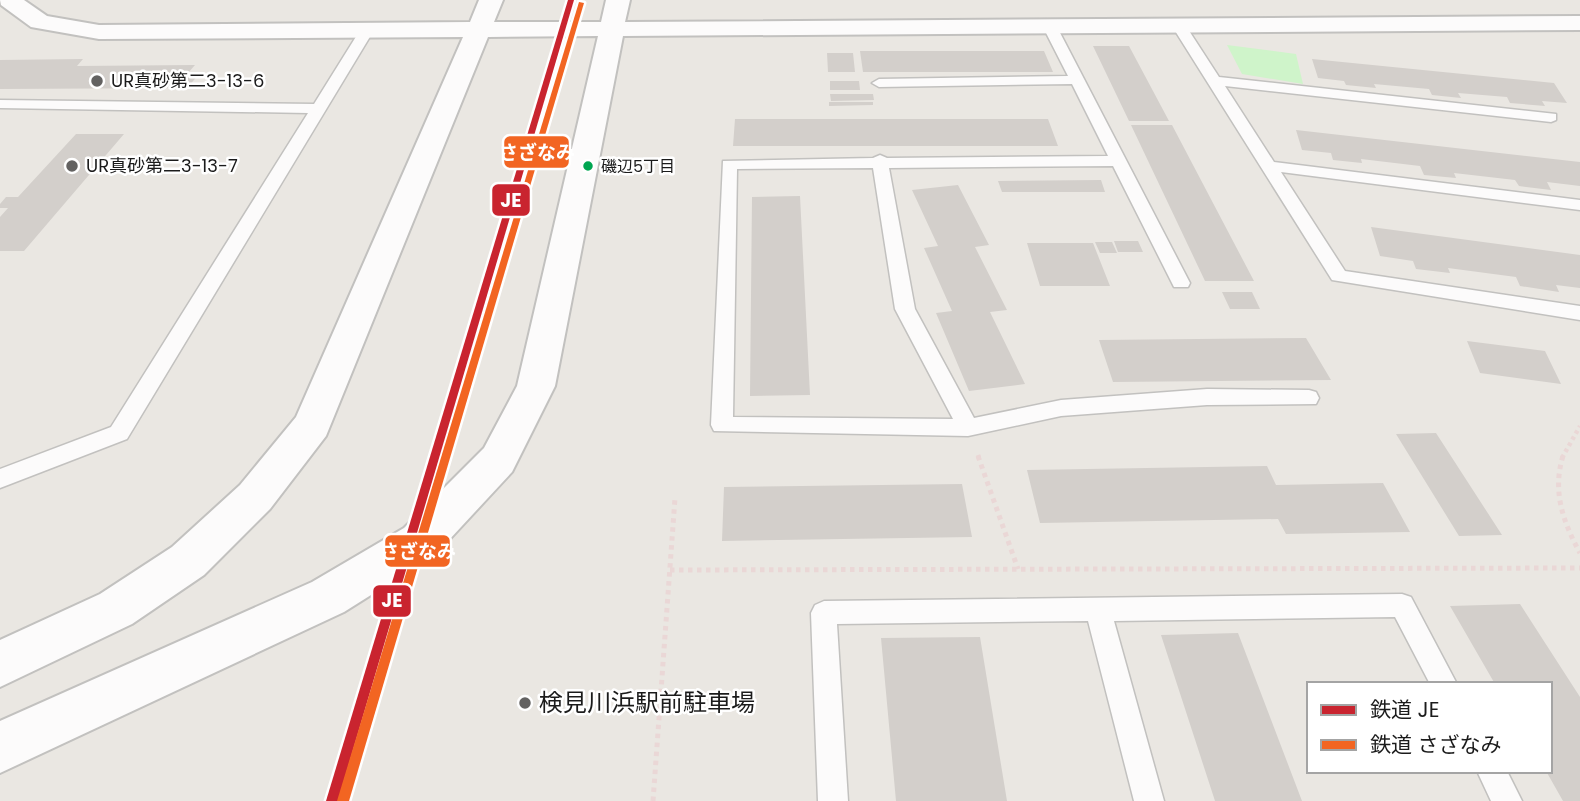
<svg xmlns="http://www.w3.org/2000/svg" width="1580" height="801" font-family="Poppins,'Noto Sans JP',sans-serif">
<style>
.park{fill:#cff4ca}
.building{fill:#d3cfcb}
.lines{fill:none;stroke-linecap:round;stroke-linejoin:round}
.service-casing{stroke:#c2c1bf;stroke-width:3}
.tertiary-casing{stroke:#c2c1bf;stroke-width:4}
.path-far1{stroke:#ead7d6;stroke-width:4.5;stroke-dasharray:3.5 3.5;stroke-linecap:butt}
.path{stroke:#ead7d6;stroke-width:5;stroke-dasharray:4.5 4.5;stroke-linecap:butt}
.service{fill:#fcfbfb;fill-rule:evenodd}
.tertiary{fill:#fcfbfb;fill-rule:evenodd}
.rail-1-casing{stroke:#fff;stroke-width:5}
.rail-2-casing{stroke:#fff;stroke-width:5}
.rail-1{fill:#c9242f;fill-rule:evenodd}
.rail-2{fill:#f26522;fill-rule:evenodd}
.poi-dot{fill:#636261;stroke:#fff;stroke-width:2.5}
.bus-dot{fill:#00a651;stroke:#fff;stroke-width:2.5}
.labels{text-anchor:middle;stroke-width:5;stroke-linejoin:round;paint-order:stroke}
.far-bus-label{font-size:16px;fill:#1b1b1b;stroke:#fff;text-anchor:start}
.far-poi-label{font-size:18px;fill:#1b1b1b;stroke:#fff;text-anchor:start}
.near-poi-label{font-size:24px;fill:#1b1b1b;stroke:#fff;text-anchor:start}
.line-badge{stroke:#fff;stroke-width:2.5}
.badge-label{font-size:19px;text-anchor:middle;font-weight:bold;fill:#fff}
</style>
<rect width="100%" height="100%" fill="#eae7e2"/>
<!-- park -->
<path class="park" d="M 1227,45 L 1296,54 L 1303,84 L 1242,74 Z"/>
<!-- building -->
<path class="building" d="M 1093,46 L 1129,46 L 1169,121 L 1129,121 Z
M 860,51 L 1044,51 L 1053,72 L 863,72 Z
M 827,53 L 853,53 L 855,72 L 828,72 Z
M 83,59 L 77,66 L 195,65 L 188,73 L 200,73 L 187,88 L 0,89 L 0,60 Z
M 1312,59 L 1554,83 L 1567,103 L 1542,101 L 1545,106 L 1510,103 L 1507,97 L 1458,93 L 1461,98 L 1432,95 L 1429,89 L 1374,84 L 1376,88 L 1346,85 L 1344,81 L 1318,78 Z
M 830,81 L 859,81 L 860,90 L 830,90 Z
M 830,94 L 873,94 L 874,100 L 831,101 Z
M 829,102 L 873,102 L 873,105 L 829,106 Z
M 735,119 L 1048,119 L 1058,146 L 733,146 Z
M 1131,125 L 1172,125 L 1254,281 L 1205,281 Z
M 1296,130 L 1580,162 L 1580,186 L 1547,182 L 1551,190 L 1519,186 L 1515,180 L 1454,173 L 1456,178 L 1424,175 L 1420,166 L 1361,159 L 1362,163 L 1333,160 L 1331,153 L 1302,150 Z
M 76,134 L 124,134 L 24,251 L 0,251 L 0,217 L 8,208 L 0,208 L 0,204 L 6,197 L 18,197 Z
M 1101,180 L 1105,192 L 1002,192 L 998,181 Z
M 958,185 L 989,245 L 975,247 L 1007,310 L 990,312 L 1025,384 L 969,391 L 936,313 L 952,311 L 924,248 L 938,246 L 912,190 Z
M 800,196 L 810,395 L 750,396 L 752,197 Z
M 1371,227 L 1580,255 L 1580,288 L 1556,285 L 1559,292 L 1520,286 L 1516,277 L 1448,268 L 1450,273 L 1416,269 L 1413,261 L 1380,256 Z
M 1114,241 L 1138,241 L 1143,252 L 1118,252 Z
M 1095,242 L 1112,242 L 1117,253 L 1100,253 Z
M 1027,243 L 1093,243 L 1110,286 L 1040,286 Z
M 1222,292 L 1252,292 L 1260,309 L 1230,309 Z
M 1306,338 L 1331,380 L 1113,382 L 1099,340 Z
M 1467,341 L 1545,351 L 1561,384 L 1480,373 Z
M 1436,433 L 1502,535 L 1459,536 L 1396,434 Z
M 1267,466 L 1276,485 L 1383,483 L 1410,532 L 1286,534 L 1278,519 L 1040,523 L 1027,470 Z
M 962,484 L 972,537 L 722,541 L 724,487 Z
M 1520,604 L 1580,697 L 1580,801 L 1563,801 L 1546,771 L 1550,771 L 1550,684 L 1495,684 L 1450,606 Z
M 1238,633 L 1302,801 L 1215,801 L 1161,635 Z
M 980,637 L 1007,801 L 896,801 L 881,638 Z"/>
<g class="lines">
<defs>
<path id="service" d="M 1050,23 L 1057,27 L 1190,283 L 1188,287 L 1174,287 L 1113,166 L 889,168 L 915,309 L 974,418 L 1061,400 L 1207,389 L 1309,390 L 1316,392 L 1319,398 L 1316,404 L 1207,405 L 1061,416 L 968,436 L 714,431 L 711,425 L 723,161 L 873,158 L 880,155 L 887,158 L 1108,156 L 1072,84 L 879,87 L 872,83 L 879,79 L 1068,76 L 1043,27 ZM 873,168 L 895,309 L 953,419 L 733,417 L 737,169 Z
M 1174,23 L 1184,23 L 1219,77 L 1556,114 L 1556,120 L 1551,122 L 1225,86 L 1274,162 L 1580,200 L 1580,210 L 1281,172 L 1345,271 L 1580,306 L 1580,320 L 1332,280 L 1172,26 Z
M 362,27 L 374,30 L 127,439 L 0,488 L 0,469 L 111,427 L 308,113 L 0,108 L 0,100 L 314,104 Z
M 1402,594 L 1411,597 L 1457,684 L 1430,684 L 1395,617 L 1114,621 L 1164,801 L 1134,801 L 1088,621 L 837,624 L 848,801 L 818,801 L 811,613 L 815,605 L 824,601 Z
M 1477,771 L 1507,771 L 1522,801 L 1491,801 Z"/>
<path id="tertiary" d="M 0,0 L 24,0 L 47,16 L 99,25 L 470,22 L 479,0 L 503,0 L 494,22 L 601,22 L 606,0 L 630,0 L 625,22 L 1580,16 L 1580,30 L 623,36 L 555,386 L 512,472 L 436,554 L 344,612 L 0,773 L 0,721 L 312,582 L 404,528 L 484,448 L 517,386 L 598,36 L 488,37 L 326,436 L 270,509 L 204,575 L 132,624 L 0,687 L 0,640 L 100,594 L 172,547 L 240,485 L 296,417 L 463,37 L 99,39 L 31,27 L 1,5 Z"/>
</defs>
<!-- service casing -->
<use href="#service" class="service-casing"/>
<!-- tertiary casing -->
<use href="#tertiary" class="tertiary-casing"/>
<!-- path-far1 -->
<path class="path-far1" d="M 978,455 L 979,458
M 1562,458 L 1580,426"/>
<!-- path -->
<path class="path" d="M 978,456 L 1018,569
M 1563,456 C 1552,491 1563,522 1580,553
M 670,570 L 1580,568
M 653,801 L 675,498"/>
<!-- service -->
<use href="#service" class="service"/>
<!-- tertiary -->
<use href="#tertiary" class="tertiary"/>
<defs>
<path id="rail-1" d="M 568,0 L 574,0 L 338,801 L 326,801 Z"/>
<path id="rail-2" d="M 579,2 L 584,3 L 349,801 L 337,801 Z"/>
</defs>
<!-- rail-1 casing -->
<use href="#rail-1" class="rail-1-casing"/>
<!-- rail-2 casing -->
<use href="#rail-2" class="rail-2-casing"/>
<!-- rail-1 -->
<use href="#rail-1" class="rail-1"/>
<!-- rail-2 -->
<use href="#rail-2" class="rail-2"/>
</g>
<!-- markers -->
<g class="poi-dot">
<circle cx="97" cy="81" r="7"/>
<circle cx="72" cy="166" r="7"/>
<circle cx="525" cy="703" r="7"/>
</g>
<circle class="bus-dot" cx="588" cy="166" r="6"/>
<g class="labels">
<!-- far-bus labels -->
<g class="far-bus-label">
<text x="601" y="172">磯辺5丁目</text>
</g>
<!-- far-poi labels -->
<g class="far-poi-label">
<text x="111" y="87">UR真砂第二3-13-6</text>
<text x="86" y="172">UR真砂第二3-13-7</text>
</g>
<!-- near-poi labels -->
<g class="near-poi-label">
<text x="539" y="711">検見川浜駅前駐車場</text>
</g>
</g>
<g class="line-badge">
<rect x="503" y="135" width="67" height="34" rx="7" fill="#f26522"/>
<rect x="491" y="183" width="40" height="34" rx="7" fill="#c9242f"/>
<rect x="384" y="534" width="67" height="34" rx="7" fill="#f26522"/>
<rect x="372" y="584" width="40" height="34" rx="7" fill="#c9242f"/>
</g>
<g class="badge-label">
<text x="537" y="159">さざなみ</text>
<text x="511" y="207">JE</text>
<text x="418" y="558">さざなみ</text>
<text x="392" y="607">JE</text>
</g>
<!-- legend -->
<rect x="1307" y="682" width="245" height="91" fill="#ffffff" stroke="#a4a4a4" stroke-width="2"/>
<rect x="1321" y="705" width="35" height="10" fill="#c9242f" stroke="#a4a4a4" stroke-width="2"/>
<text x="1370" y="717" font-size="21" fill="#1b1b1b">鉄道 JE</text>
<rect x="1321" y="740" width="35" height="10" fill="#f26522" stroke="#a4a4a4" stroke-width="2"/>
<text x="1370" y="752" font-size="21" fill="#1b1b1b">鉄道 さざなみ</text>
</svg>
